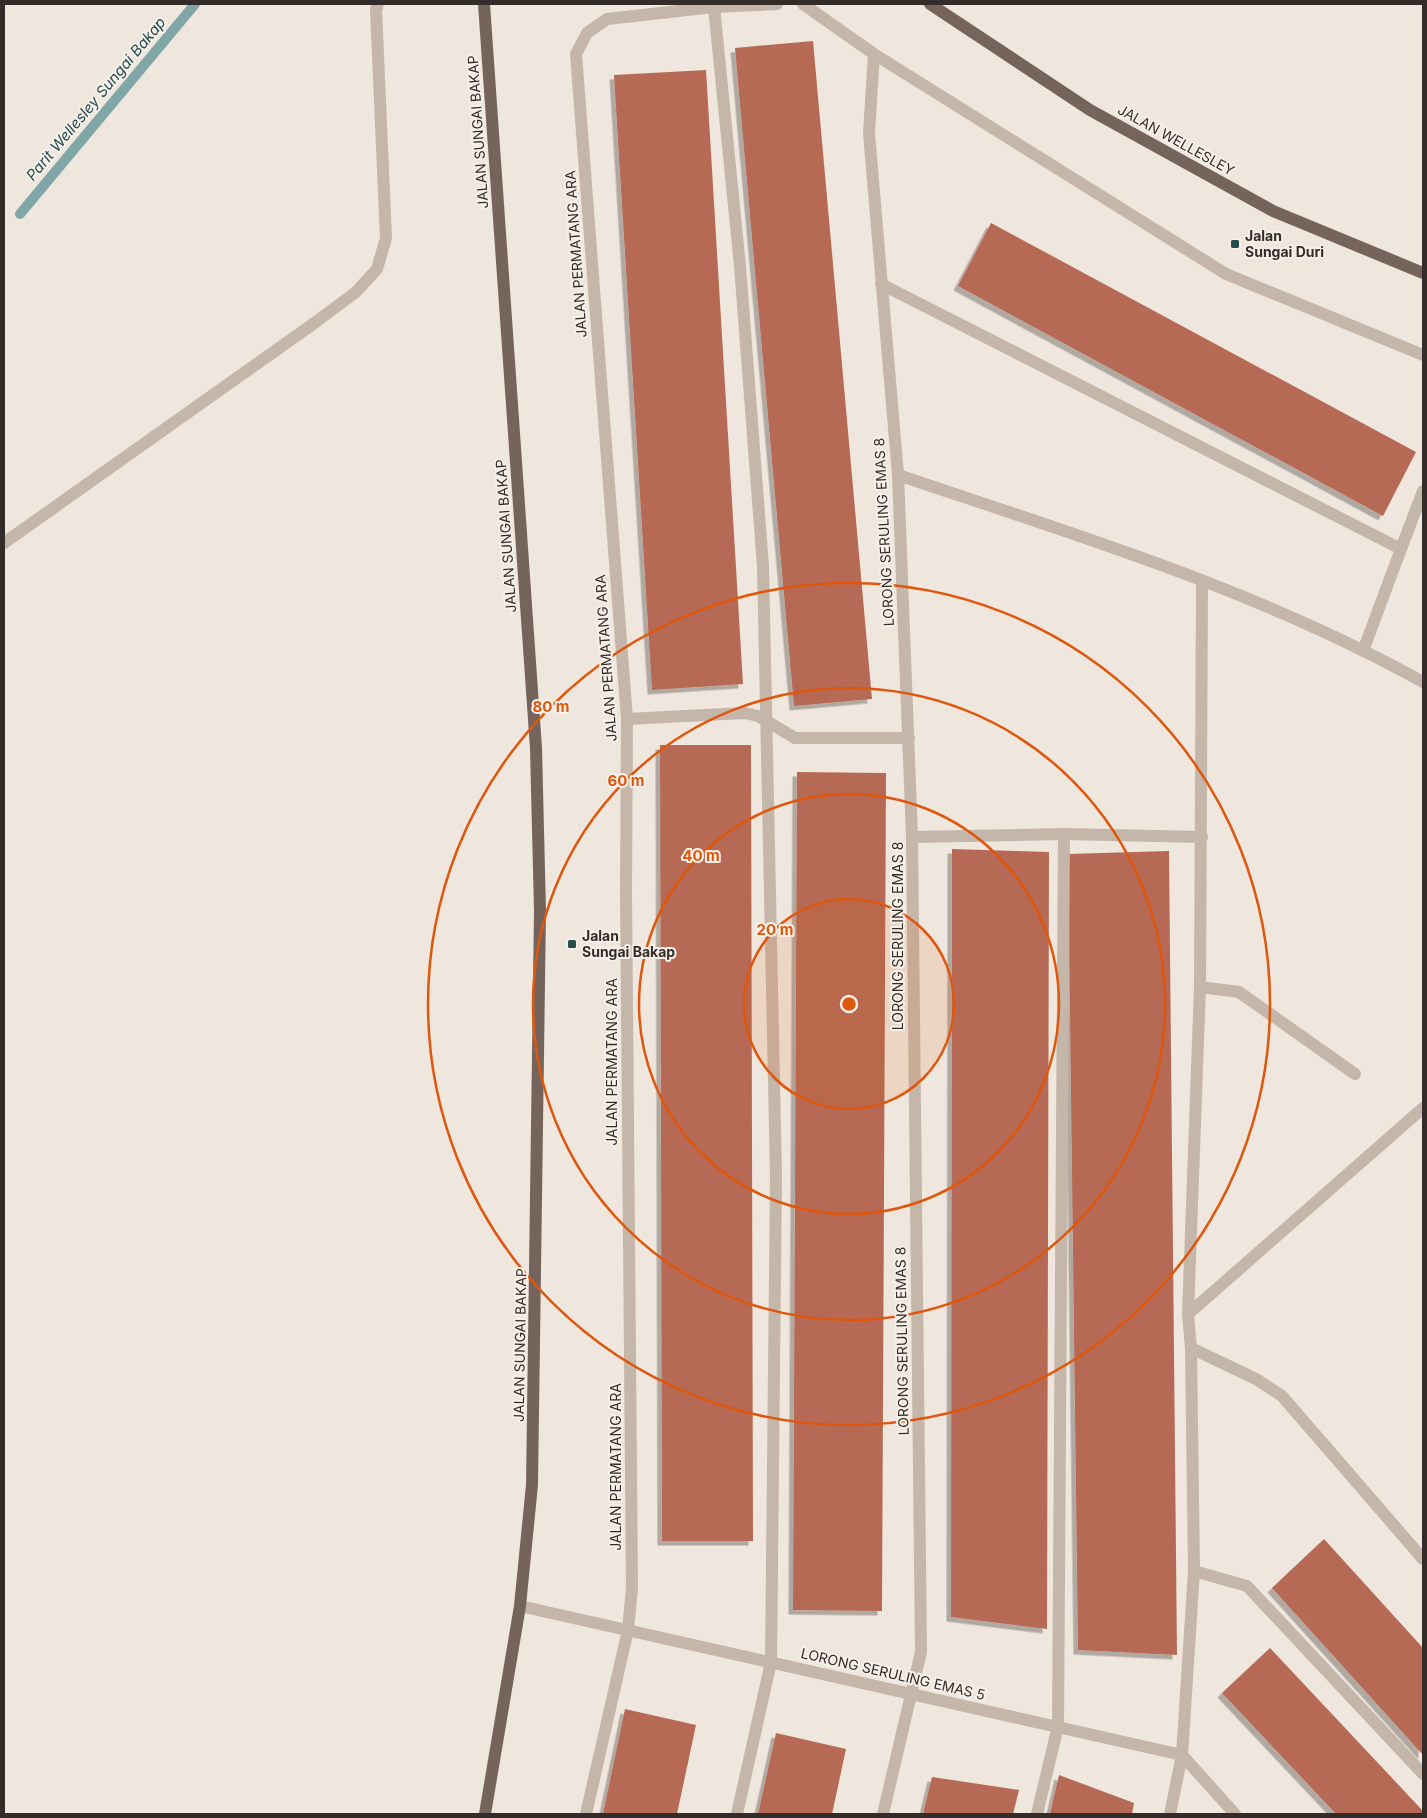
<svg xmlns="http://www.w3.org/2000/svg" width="1427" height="1818" font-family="Inter,sans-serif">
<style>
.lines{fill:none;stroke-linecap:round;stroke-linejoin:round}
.stream{stroke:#80a6a8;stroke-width:10}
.building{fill:#b66b54;filter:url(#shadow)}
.minor{stroke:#c5b6aa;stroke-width:12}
.major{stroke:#74645c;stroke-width:12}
.ring{fill:none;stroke:#df570d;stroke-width:2.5}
.poi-dot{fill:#244d50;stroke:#f7f0e9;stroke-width:2}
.labels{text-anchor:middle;stroke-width:4;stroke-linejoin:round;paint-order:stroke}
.street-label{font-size:14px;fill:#342c29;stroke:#f7f0e9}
.poi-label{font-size:14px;font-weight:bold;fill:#342c29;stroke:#f7f0e9;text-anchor:start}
.water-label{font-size:15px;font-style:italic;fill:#244d50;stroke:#f7f0e9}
.centre{fill:#df570d;stroke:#f7f0e9;stroke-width:2.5}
.ring-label{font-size:15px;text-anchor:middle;font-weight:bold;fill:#df570d;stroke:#f7f0e9;stroke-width:4;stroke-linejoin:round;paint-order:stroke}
</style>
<defs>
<filter id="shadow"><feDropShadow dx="-4.5" dy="4.5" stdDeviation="0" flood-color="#0004"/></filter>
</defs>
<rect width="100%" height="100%" fill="#efe6dd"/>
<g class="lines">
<!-- stream -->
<path class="stream" d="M 20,214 L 195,4"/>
</g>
<!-- building -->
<path class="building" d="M 813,41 L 872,699 L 794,706 L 735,48 Z
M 706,70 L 743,684 L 652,690 L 614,75 Z
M 991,223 L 1416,452 L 1383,516 L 958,286 Z
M 660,745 L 751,745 L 753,1541 L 662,1541 Z
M 797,772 L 886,773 L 882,1611 L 793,1610 Z
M 952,849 L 1049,852 L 1047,1629 L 951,1617 Z
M 1169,851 L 1177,1655 L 1078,1650 L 1068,854 Z
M 1324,1539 L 1423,1648 L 1423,1755 L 1272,1588 Z
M 1270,1648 L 1423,1811 L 1423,1814 L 1336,1814 L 1222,1693 Z
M 625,1709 L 696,1725 L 677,1814 L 603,1814 Z
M 776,1733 L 846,1749 L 832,1814 L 758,1814 Z
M 1059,1775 L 1134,1803 L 1132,1814 L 1050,1814 Z
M 932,1777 L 1019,1790 L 1013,1814 L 923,1814 Z"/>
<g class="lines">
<!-- minor -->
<path class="minor" d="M 803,4 L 874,54 L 1226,274 L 1423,355
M 714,7 L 740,266 L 763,566 L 776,1176 L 771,1662 L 737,1814
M 874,54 L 869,133 L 898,475 L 912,837 L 921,1652 L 883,1814
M 881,284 L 1401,549 L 1423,491
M 898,475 C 1076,535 1258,590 1423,682
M 4,543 L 313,324 L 356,292 L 377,269 L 386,238 L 376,10 L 378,4
M 1363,651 L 1401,549
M 627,719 L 745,713 L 758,716 L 795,738 L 909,738
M 912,837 L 1064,834 L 1202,837
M 1200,987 L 1239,992 L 1355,1074
M 1188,1314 L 1423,1108
M 1191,1348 L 1256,1379 L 1282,1396 L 1423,1559
M 1194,1571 L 1247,1586 L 1423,1774
M 520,1606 L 1182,1755 L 1235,1814
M 586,1814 L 628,1630 L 632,1588 L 626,892 L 627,719 L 576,54 L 587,33 L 607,19 L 714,7 L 777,4
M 1037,1814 L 1058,1726 L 1064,834
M 1170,1814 L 1182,1755 L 1194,1571 L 1191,1348 L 1188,1314 L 1200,987 L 1202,582"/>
<!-- major -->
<path class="major" d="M 484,4 L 536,748 L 540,911 L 532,1485 L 520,1606 L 485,1814
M 930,4 L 1090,110 L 1273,211 L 1423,273"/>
</g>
<!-- distance rings -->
<circle cx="849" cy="1004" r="105" fill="#df570d" fill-opacity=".12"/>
<g class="ring">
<circle cx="849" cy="1004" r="105"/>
<circle cx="849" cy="1004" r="210"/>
<circle cx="849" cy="1004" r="316"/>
<circle cx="849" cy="1004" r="421"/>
</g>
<!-- markers -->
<g class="poi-dot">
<rect x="1230" y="239" width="10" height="10" rx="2.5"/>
<rect x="567" y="939" width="10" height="10" rx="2.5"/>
</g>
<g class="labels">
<!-- street labels -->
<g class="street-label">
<text transform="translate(478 132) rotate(-94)" y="5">JALAN SUNGAI BAKAP</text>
<text transform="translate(1176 140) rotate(29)" y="5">JALAN WELLESLEY</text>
<text transform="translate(576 254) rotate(-94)" y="5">JALAN PERMATANG ARA</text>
<text transform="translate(884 532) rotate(-93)" y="5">LORONG SERULING EMAS 8</text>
<text transform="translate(506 536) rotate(-94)" y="5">JALAN SUNGAI BAKAP</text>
<text transform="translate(606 658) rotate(-94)" y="5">JALAN PERMATANG ARA</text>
<text transform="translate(898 936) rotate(-90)" y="5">LORONG SERULING EMAS 8</text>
<text transform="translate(612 1062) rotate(-90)" y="5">JALAN PERMATANG ARA</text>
<text transform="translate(902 1341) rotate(-91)" y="5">LORONG SERULING EMAS 8</text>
<text transform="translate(520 1345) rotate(-89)" y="5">JALAN SUNGAI BAKAP</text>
<text transform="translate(616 1467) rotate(-90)" y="5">JALAN PERMATANG ARA</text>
<text transform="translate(893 1674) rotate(13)" y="5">LORONG SERULING EMAS 5</text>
</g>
<!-- poi labels -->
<g class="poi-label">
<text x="1245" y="241">Jalan<tspan x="1245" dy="16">Sungai Duri</tspan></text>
<text x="582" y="941">Jalan<tspan x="582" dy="16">Sungai Bakap</tspan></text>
</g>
<!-- water labels -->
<g class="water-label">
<text transform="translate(96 99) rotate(-50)" y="5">Parit Wellesley Sungai Bakap</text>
</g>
</g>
<circle cx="849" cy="1004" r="8" class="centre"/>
<g class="ring-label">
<text x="551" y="712">80 m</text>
<text x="626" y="786">60 m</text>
<text x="701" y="861">40 m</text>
<text x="775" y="935">20 m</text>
</g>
<!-- border -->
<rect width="1427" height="1818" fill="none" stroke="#342c29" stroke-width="10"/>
</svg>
